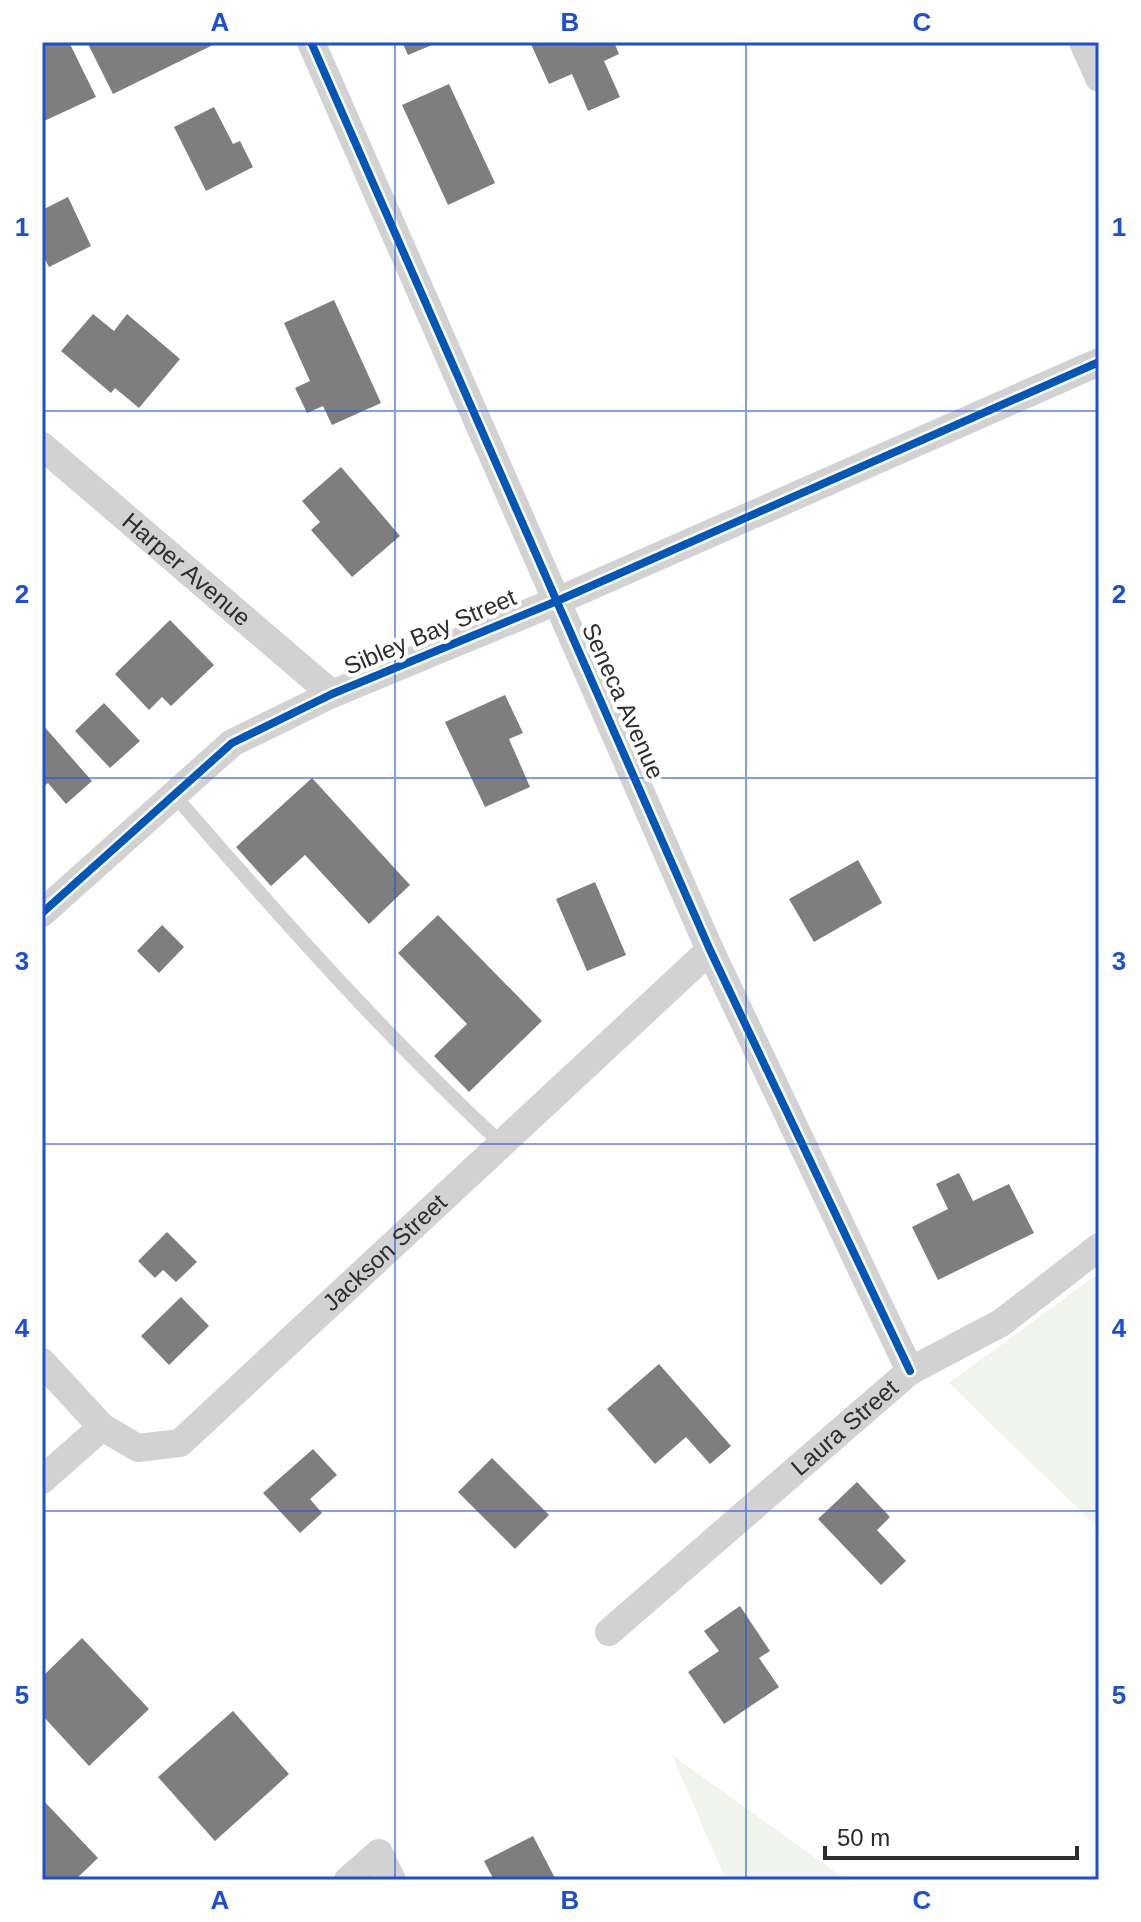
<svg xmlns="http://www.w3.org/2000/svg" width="1141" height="1922" font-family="Helvetica,sans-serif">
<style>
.green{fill:#f0f4eb}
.building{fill:#7e7e7e}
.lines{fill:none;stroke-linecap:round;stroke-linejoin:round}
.lane{stroke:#d2d2d2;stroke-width:14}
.street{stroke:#d2d2d2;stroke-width:28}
.cycleway-casing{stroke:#fff;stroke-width:13}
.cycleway{stroke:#0057b8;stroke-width:8}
.grid{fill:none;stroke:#1d4ed8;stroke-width:2;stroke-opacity:0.55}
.labels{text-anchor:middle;stroke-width:8;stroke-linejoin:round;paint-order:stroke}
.street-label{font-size:24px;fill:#2d2d2d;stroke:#fff}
.neatline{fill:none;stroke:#1d4ed8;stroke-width:3}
.grid-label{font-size:26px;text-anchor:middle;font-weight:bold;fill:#1d4ed8}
</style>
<rect width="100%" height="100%" fill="#fff"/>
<!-- green -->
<path class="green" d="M 1099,1273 L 1099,1529 L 949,1383 Z
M 672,1755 L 846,1880 L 726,1880 Z"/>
<!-- building -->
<path class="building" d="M 46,42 L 69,42 L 96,97 L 42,122 L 42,44 Z
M 87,42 L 219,42 L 113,94 Z
M 402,42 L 439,42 L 408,55 Z
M 530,42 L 614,42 L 619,54 L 604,61 L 620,97 L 588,111 L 572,74 L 549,84 Z
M 449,84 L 495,183 L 448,205 L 402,105 Z
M 214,107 L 233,144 L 240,141 L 253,167 L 206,191 L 174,127 Z
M 68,197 L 91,246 L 49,267 L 42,254 L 42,210 Z
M 334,300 L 381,403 L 332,425 L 323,406 L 307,413 L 295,388 L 310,381 L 284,323 Z
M 93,314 L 114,331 L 127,314 L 180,359 L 139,408 L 115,388 L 111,393 L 61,351 Z
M 341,467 L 400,536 L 352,577 L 311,530 L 320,522 L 302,501 Z
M 170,620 L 214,665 L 171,706 L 162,697 L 149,710 L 115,674 Z
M 505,695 L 523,733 L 509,739 L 530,787 L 485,807 L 445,722 Z
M 104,703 L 140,741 L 110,768 L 75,731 Z
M 42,724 L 92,781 L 66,804 L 48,783 L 42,788 Z
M 312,778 L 410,885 L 369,924 L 305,855 L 271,886 L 236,847 Z
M 858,860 L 882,903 L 814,942 L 789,899 Z
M 595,882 L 626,955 L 587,971 L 556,899 Z
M 438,915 L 542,1021 L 469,1092 L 434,1056 L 467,1024 L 398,953 Z
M 162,925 L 184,947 L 159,973 L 137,951 Z
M 959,1173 L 973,1201 L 1009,1184 L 1034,1233 L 938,1280 L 912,1227 L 948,1209 L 936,1184 Z
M 167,1232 L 197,1262 L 176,1282 L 163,1270 L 155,1278 L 138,1261 Z
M 181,1297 L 209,1326 L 169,1365 L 141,1336 Z
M 659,1364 L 731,1446 L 710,1464 L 686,1437 L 655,1464 L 607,1409 Z
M 313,1449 L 337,1475 L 310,1499 L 322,1513 L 300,1533 L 263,1493 Z
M 492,1458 L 549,1515 L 515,1549 L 458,1492 Z
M 857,1482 L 890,1517 L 877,1530 L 906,1561 L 881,1585 L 818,1519 Z
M 740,1606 L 770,1651 L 759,1658 L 779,1687 L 724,1724 L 688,1672 L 719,1651 L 704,1631 Z
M 82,1638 L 149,1709 L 89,1766 L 42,1715 L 42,1677 Z
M 233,1711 L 289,1774 L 215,1841 L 158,1777 Z
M 42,1799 L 98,1858 L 75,1880 L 42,1880 Z
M 533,1836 L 556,1880 L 494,1880 L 484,1861 Z"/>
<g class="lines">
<!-- lane -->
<path class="lane" d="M 174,795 C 279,916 384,1035 502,1144"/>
<!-- street -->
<g class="street">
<path d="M 311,42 L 710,950 L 910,1371"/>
<path d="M 1083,42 L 1099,78"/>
<path id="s1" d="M 42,446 L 332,694"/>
<path d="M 42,913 L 232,743 L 332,694 L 557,601 L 1099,362"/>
<path id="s2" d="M 42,1362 L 102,1427 L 138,1448 L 180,1443 L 710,950"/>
<path d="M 42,1480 L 102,1427"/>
<path id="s3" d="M 609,1632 L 910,1371 L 1001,1323 L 1099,1247"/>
<path d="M 348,1880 L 379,1853 L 392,1880"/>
</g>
<defs>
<path id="cycleway" d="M 311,42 L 710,950 L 910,1371
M 42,913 L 232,743 L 332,694 L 557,601 L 1099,362"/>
</defs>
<!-- cycleway casing -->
<use href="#cycleway" class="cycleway-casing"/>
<!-- cycleway -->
<use href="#cycleway" class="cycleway"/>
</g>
<!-- grid -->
<path class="grid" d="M 395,42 L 395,1880M 746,42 L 746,1880M 42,411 L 1099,411M 42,778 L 1099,778M 42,1144 L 1099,1144M 42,1511 L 1099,1511"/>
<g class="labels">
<!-- street labels -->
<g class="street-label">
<text dy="8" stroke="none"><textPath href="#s1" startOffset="190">Harper Avenue</textPath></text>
<text transform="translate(430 632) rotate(-23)" y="8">Sibley Bay Street</text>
<text transform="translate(623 701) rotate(66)" y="8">Seneca Avenue</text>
<text dy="8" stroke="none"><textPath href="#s2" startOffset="452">Jackson Street</textPath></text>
<text dy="8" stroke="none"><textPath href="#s3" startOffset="312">Laura Street</textPath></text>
</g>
</g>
<!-- border -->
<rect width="1141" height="1922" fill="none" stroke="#ffffff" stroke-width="88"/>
<!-- scale -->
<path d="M825 1846v12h252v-12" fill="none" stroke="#2d2d2d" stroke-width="4"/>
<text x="837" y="1846" font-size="24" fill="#2d2d2d" stroke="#ffffff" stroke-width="6" paint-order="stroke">50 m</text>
<rect x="44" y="44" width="1053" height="1834" class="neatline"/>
<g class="grid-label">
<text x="220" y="31">A</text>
<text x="570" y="31">B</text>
<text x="922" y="31">C</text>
<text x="22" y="236">1</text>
<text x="1119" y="236">1</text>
<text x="22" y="603">2</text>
<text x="1119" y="603">2</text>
<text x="22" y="970">3</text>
<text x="1119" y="970">3</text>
<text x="22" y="1337">4</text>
<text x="1119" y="1337">4</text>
<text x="22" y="1704">5</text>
<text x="1119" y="1704">5</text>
<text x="220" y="1909">A</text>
<text x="570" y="1909">B</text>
<text x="922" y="1909">C</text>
</g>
</svg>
